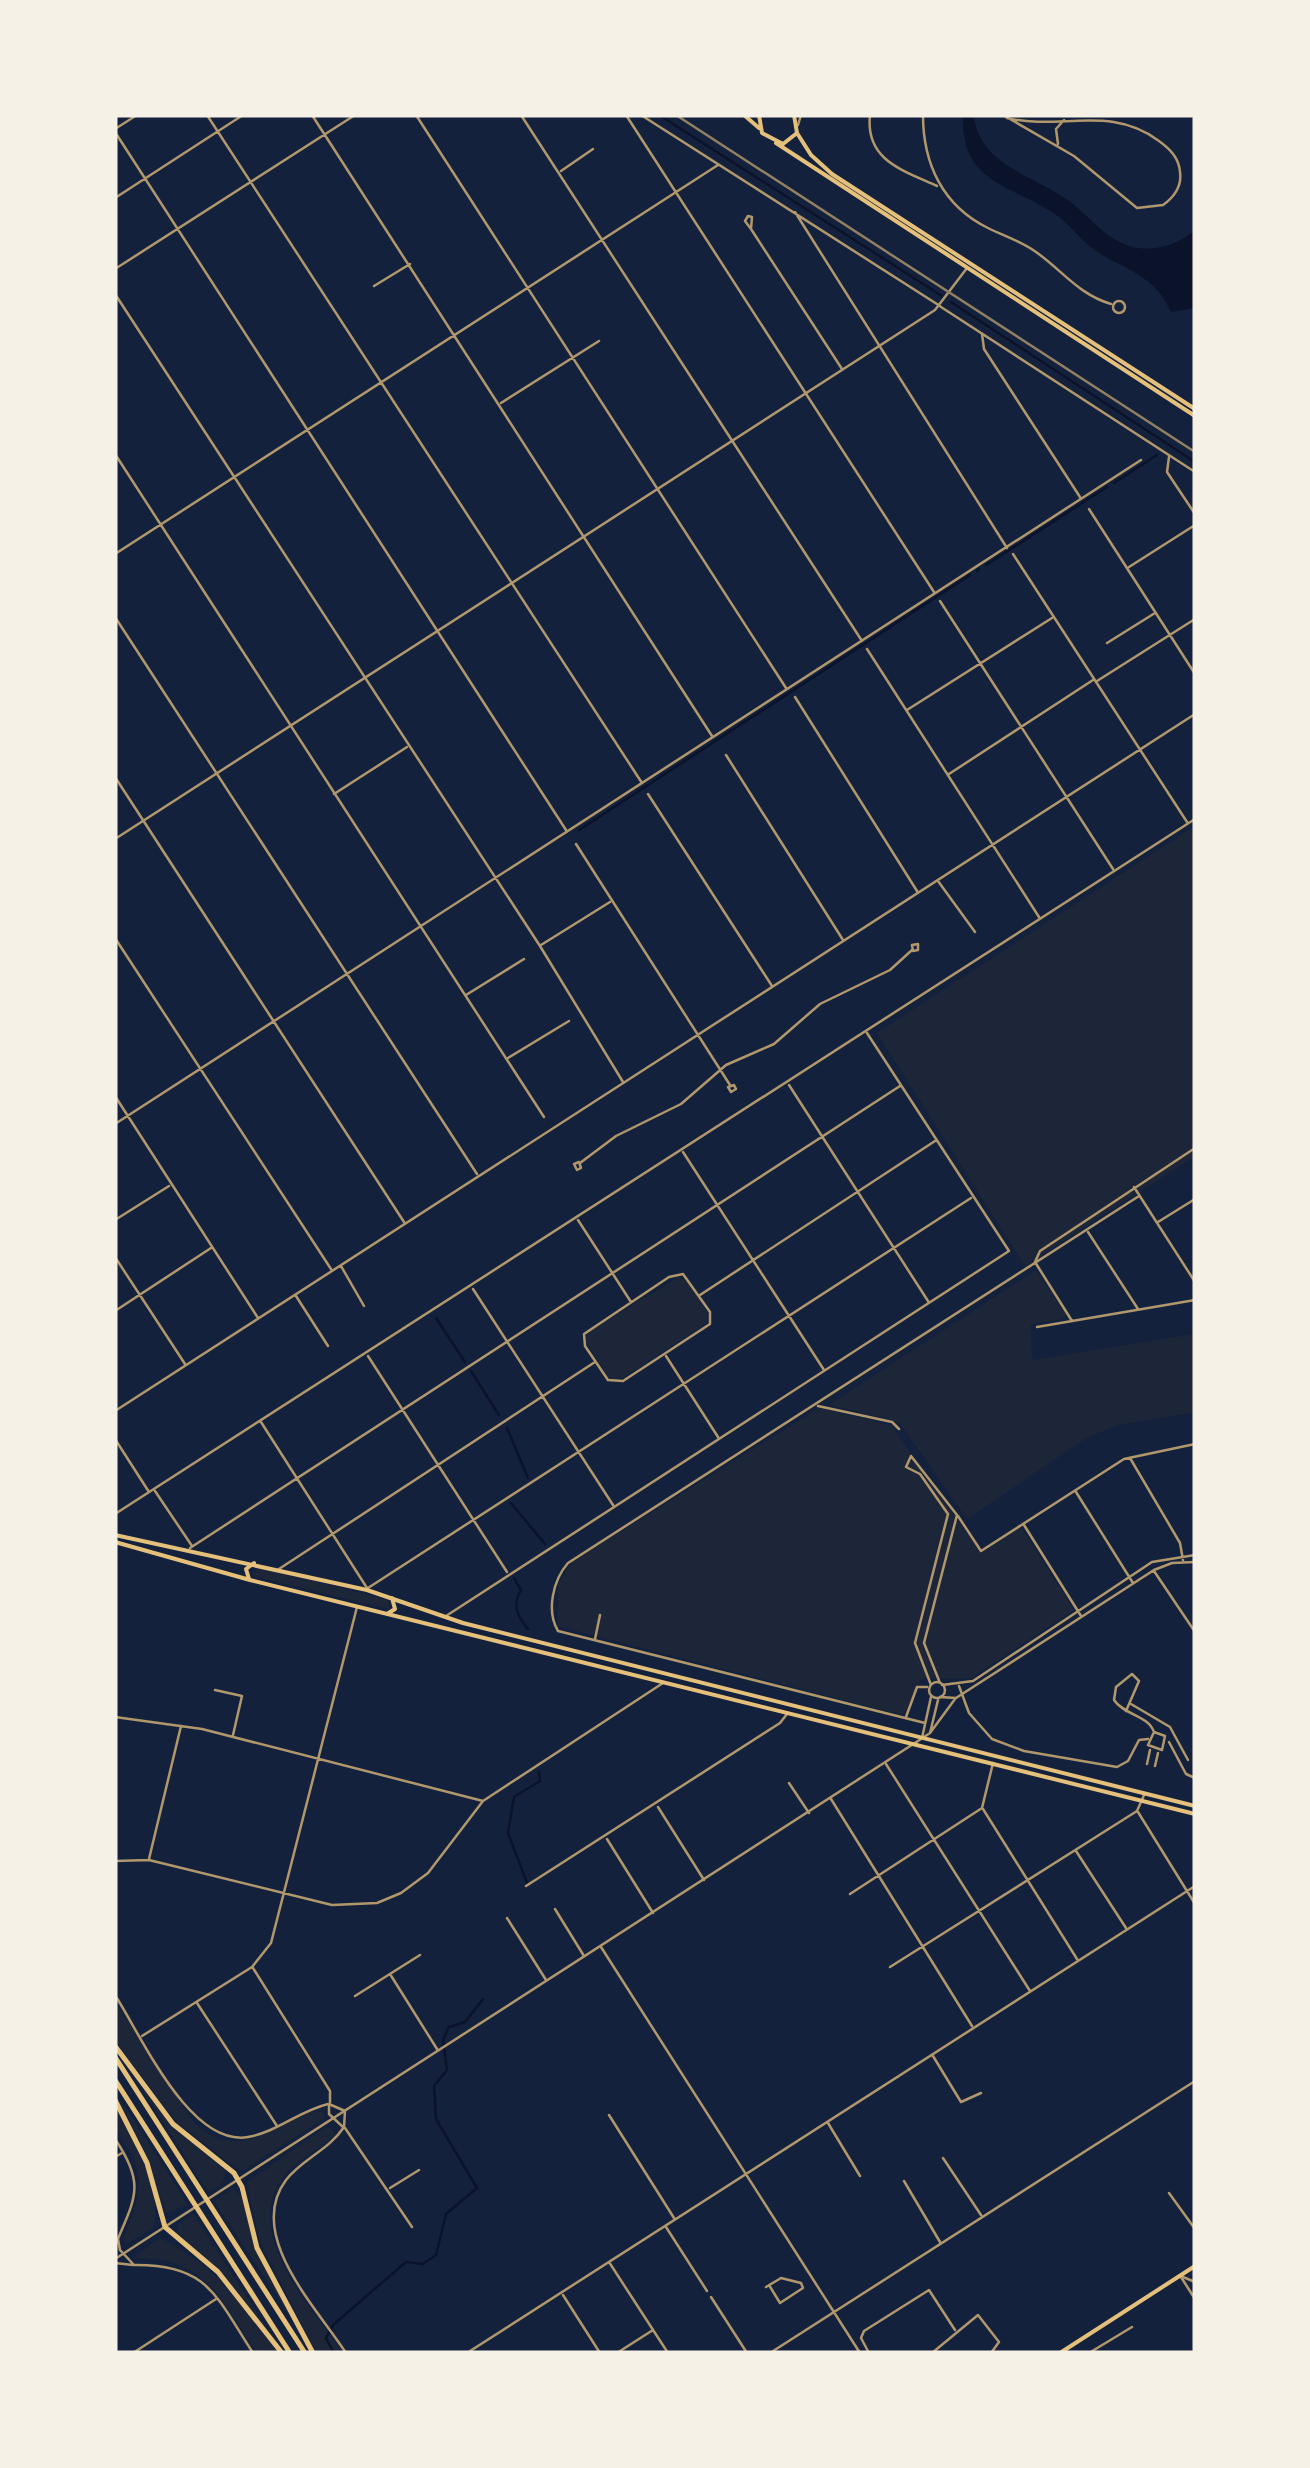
<svg xmlns="http://www.w3.org/2000/svg" width="1310" height="2468" font-family="'Alegreya Sans',sans-serif">
<style>
.green{fill:#1d2539}
.water{fill:#0b132b}
.lines{fill:none;stroke-linecap:round;stroke-linejoin:round}
.stream{stroke:#0b132b;stroke-width:2.5}
.minor{stroke:#b1986c;stroke-width:2.5}
.tertiary{stroke:#b1986c;stroke-width:2.5}
.secondary{stroke:#e5c07b;stroke-width:4}
.motorway{stroke:#e5c07b;stroke-width:5}
.rail{stroke:#918062;stroke-width:2.5}
</style>
<rect width="100%" height="100%" fill="#14213d"/>
<!-- green -->
<path class="green" d="M 1195,826 L 1195,1156 L 1025,1266 L 877,1033 Z
M 1036,1270 L 1066,1314 L 1063,1319 L 1031,1324 L 1032,1360 L 1195,1334 L 1195,1412 L 1119,1425 L 1088,1437 L 967,1519 L 899,1422 L 829,1405 Z
M 679,1277 C 692,1282 709,1308 707,1323 L 623,1378 L 610,1379 L 586,1342 L 588,1332 Z
M 819,1408 L 891,1425 L 981,1553 L 1021,1527 L 1074,1610 L 971,1678 L 921,1679 L 907,1712 L 901,1715 L 558,1626 L 558,1584 L 572,1562 Z
M 258,1567 L 389,1600 L 389,1609 L 252,1576 Z
M 115,2001 L 193,2121 C 242,2174 287,2106 323,2112 L 325,2118 L 244,2170 L 237,2169 L 177,2122 L 135,2068 L 115,2040 Z
M 137,2082 L 172,2125 L 226,2171 L 222,2184 L 208,2192 Z
M 115,2091 L 188,2205 L 166,2213 L 143,2147 Z
M 115,2106 C 130,2135 167,2199 152,2229 L 126,2244 L 123,2239 C 132,2217 144,2191 136,2166 C 126,2137 115,2143 115,2106 Z
M 325,2128 L 332,2128 L 334,2136 C 319,2150 298,2159 285,2175 C 238,2231 312,2306 342,2353 L 316,2353 L 259,2240 L 247,2182 Z
M 233,2189 L 242,2196 L 253,2243 L 298,2328 L 214,2201 Z
M 193,2214 L 274,2339 L 223,2273 L 177,2234 L 179,2224 Z
M 160,2238 C 222,2271 237,2299 279,2353 L 257,2353 C 221,2299 205,2256 133,2258 Z"/>
<!-- water -->
<path class="water" d="M 963,115 L 973,115 C 976,128 980,140 989,150 C 1009,172 1043,182 1068,200 C 1089,215 1103,238 1130,246 C 1152,253 1178,245 1195,230 L 1195,308 L 1171,312 C 1156,278 1132,272 1102,255 C 1084,245 1072,226 1055,214 C 1012,185 960,184 963,115 Z"/>
<g class="lines">
<!-- stream -->
<path class="stream" d="M 659,115 L 942,296
M 951,302 L 1195,462
M 1114,483 L 1157,455
M 986,565 L 1107,487
M 977,571 L 979,569
M 579,830 L 970,575
M 436,1318 L 465,1362
M 471,1371 L 499,1415
M 507,1428 L 528,1478
M 511,1503 L 545,1544
M 514,1578 L 521,1590 C 512,1605 517,1616 528,1629
M 527,1883 L 508,1833 L 514,1797 L 540,1781 L 539,1772
M 334,2353 L 326,2338 L 333,2325 L 406,2262 L 423,2264 L 436,2255 L 446,2214 L 477,2188 L 436,2119 L 434,2086 L 447,2070 L 443,2040 L 449,2027 L 465,2022 L 483,1999"/>
<!-- minor -->
<path class="minor" d="M 207,115 L 642,783
M 312,115 L 712,736
M 416,115 L 786,688
M 521,115 L 862,641
M 626,115 L 934,592
M 641,115 L 940,306
M 870,115 C 865,160 902,170 937,186
M 923,115 C 923,164 943,206 988,228 C 1004,236 1021,241 1036,252 C 1063,271 1078,294 1111,304
M 1003,115 L 1074,156 L 1137,208 L 1163,205 C 1174,197 1182,186 1180,172 C 1179,158 1170,149 1159,141 C 1110,104 1060,131 1007,118
M 115,129 L 137,115
M 115,132 L 566,830
M 1058,144 L 1056,129 L 1064,120
M 561,171 L 593,149
M 115,198 L 243,115
M 795,212 L 1007,548
M 748,216 L 752,217 L 751,229 L 745,221 Z
M 751,229 L 842,369
M 115,269 L 355,115
M 374,286 L 410,264
M 115,294 L 540,946 L 623,1082
M1113 307a6 6 0 1 1 12 0a6 6 0 1 1-12 0Z
M 982,334 L 984,349 L 1080,497
M 501,403 L 599,341
M 115,454 L 544,1117
M 1169,457 L 1167,472 L 1195,514
M 1089,509 L 1195,674
M 115,554 L 718,165
M 1013,554 L 1187,822
M 1129,567 L 1195,525
M 940,601 L 1113,869
M 115,617 L 477,1174
M 1107,643 L 1155,613
M 867,649 L 1039,917
M 1097,681 L 1195,619
M 795,697 L 917,891
M 907,710 L 1052,618
M 726,755 L 843,940
M 949,774 L 1093,680
M 115,777 L 404,1222
M 334,794 L 407,747
M 648,794 L 772,986
M 576,844 L 730,1085
M 938,881 L 975,932
M 115,938 L 331,1269
M 918,944 L 918,950 L 913,951 L 912,945 Z
M 541,945 L 610,902
M 466,995 L 524,959
M 508,1058 L 569,1021
M 734,1085 L 736,1089 L 731,1092 L 728,1087 Z
M 789,1085 L 928,1301
M 115,1096 L 258,1318
M 115,1124 L 1141,460
M 683,1152 L 824,1370
M 579,1162 L 581,1168 L 577,1170 L 574,1164 Z
M 580,1163 L 616,1136 L 681,1104 L 726,1065 L 774,1044 L 820,1004 L 890,970 L 912,950
M 1134,1187 L 1195,1282
M 115,1220 L 169,1186
M 578,1220 L 631,1302
M 1158,1222 L 1195,1199
M 1088,1232 L 1138,1309
M 115,1257 L 185,1364
M 341,1266 L 364,1306
M 683,1274 L 710,1312 L 710,1324 L 623,1381 L 608,1380 L 585,1346 L 584,1334 L 669,1277 Z
M 473,1289 L 613,1505
M 700,1295 L 935,1141
M 296,1296 L 328,1346
M 115,1311 L 211,1248
M 1072,1321 L 1035,1262 L 1040,1251 L 1195,1148
M 1037,1327 L 1195,1300
M 368,1356 L 507,1572
M 666,1356 L 718,1437
M 818,1406 L 892,1422 L 899,1429
M 115,1411 L 1195,714
M 261,1422 L 367,1588
M 115,1439 L 149,1492
M 1130,1458 L 1180,1543 L 1183,1560
M 155,1491 L 192,1546
M 1076,1492 L 1133,1583
M 115,1514 L 1195,819
M 958,1516 L 981,1551 L 1124,1459 L 1195,1444
M 1024,1525 L 1081,1616
M 190,1548 L 900,1086
M 279,1569 L 595,1362
M 1154,1571 L 1195,1632
M 368,1588 L 971,1198
M 446,1616 L 1009,1251 L 867,1033
M 595,1639 L 600,1615
M929 1690a8 8 0 1 1 16 0a8 8 0 1 1-16 0Z
M 931,1685 L 915,1643 L 948,1514 L 920,1474 L 906,1467 L 911,1456 L 957,1515 L 924,1643 L 940,1683
M 942,1685 L 973,1681 L 1152,1562 L 1195,1555
M 959,1686 L 969,1713 L 992,1739 L 1024,1751 L 1117,1767 L 1128,1761 L 1139,1740 L 1148,1739
M 215,1690 L 242,1696 L 233,1735
M 940,1697 L 956,1698 L 1154,1570 L 1172,1563 L 1195,1562
M 1131,1704 L 1170,1727 L 1188,1760
M 1126,1711 L 1139,1681 L 1132,1674 L 1116,1687 L 1114,1700 C 1124,1715 1148,1715 1154,1732 L 1165,1736 L 1162,1750 L 1148,1745 L 1154,1732
M 115,1717 L 202,1729 L 483,1801
M 906,1717 L 917,1687 L 927,1687
M 925,1723 L 558,1631 C 546,1611 553,1580 568,1563 L 1139,1196
M 930,1733 L 955,1699
M 924,1737 L 930,1733 L 938,1700
M 922,1738 L 931,1697
M 1169,1742 L 1186,1774 L 1195,1778
M 886,1764 L 1030,1991
M 1147,1764 L 1150,1750
M 1155,1766 L 1158,1753
M 789,1783 L 809,1813
M 831,1799 L 972,2026
M 658,1807 L 704,1880
M 983,1809 L 1077,1959
M 1138,1812 L 1195,1904
M 607,1839 L 653,1913
M 1076,1851 L 1126,1928
M 149,1859 L 181,1726
M 115,1861 L 149,1860 L 332,1905 L 377,1903 L 401,1893 L 428,1873 L 483,1801 L 663,1683
M 526,1886 L 780,1723 L 787,1714
M 850,1894 L 982,1808 L 993,1763
M 555,1909 L 584,1956
M 507,1918 L 546,1980
M 601,1947 L 860,2353
M 890,1967 L 1137,1811 L 1144,1795
M 253,1968 L 330,2091 L 330,2102
M 390,1974 L 437,2049
M 355,1996 L 420,1955
M 197,2003 L 277,2126
M 142,2036 L 252,1967 L 271,1943 L 357,1607
M 933,2056 L 961,2102 L 981,2093
M 609,2115 L 674,2218
M 828,2123 L 860,2176
M 345,2128 L 412,2227
M 943,2158 L 981,2215
M 904,2181 L 940,2242
M 390,2188 L 419,2170
M 1169,2193 L 1195,2229
M 666,2227 L 707,2291
M 609,2262 L 668,2353
M 1181,2277 L 1195,2299
M 1183,2277 L 1195,2282
M 766,2287 L 781,2278 L 801,2283 L 803,2288 L 780,2303 L 769,2285
M 563,2295 L 600,2353
M 711,2297 L 747,2353
M 133,2353 L 216,2299
M 467,2353 L 1195,1886
M 617,2353 L 653,2330
M 770,2353 L 1195,2081
M 869,2353 L 861,2338 L 864,2331 L 929,2290 L 955,2330
M 932,2353 L 978,2315 L 999,2342 L 991,2353
M 1089,2353 L 1132,2327"/>
<!-- tertiary -->
<path class="tertiary" d="M 798,125 L 801,115
M 941,307 L 1195,472
M 115,839 L 935,310 L 967,268
M 115,1995 C 142,2037 190,2147 248,2137 C 277,2132 299,2111 328,2104
M 329,2104 L 345,2111 L 344,2127 C 329,2150 302,2159 286,2180 C 245,2235 317,2308 346,2353
M 329,2106 L 329,2114 L 343,2127
M 115,2139 C 147,2186 134,2199 115,2246
M 115,2157 L 122,2153
M 118,2239 L 120,2250 L 134,2265 C 208,2264 216,2296 253,2353
M 115,2259 L 921,1739
M 115,2263 L 133,2265"/>
<!-- secondary -->
<path class="secondary" d="M 744,115 L 759,128
M 759,115 L 762,133 L 783,144 L 797,133 L 794,115
M 797,133 L 811,155 L 832,174 L 1195,409
M 776,143 L 1195,416
M 115,1535 L 367,1590 L 463,1623 L 1195,1806
M 115,1542 L 250,1580 L 1195,1814
M 249,1579 L 246,1569 L 254,1563
M 387,1614 L 395,1609 L 392,1598
M 1060,2353 L 1195,2266"/>
<!-- motorway -->
<path class="motorway" d="M 115,2046 L 173,2124 L 234,2173 L 242,2187 L 257,2248 L 313,2353
M 115,2057 L 305,2353
M 115,2080 L 290,2353
M 115,2100 L 147,2163 L 165,2227 L 218,2272 L 282,2353"/>
<!-- rail -->
<path class="rail" d="M 676,115 L 1195,452"/>
</g>
<!-- border -->
<rect width="1310" height="2468" fill="none" stroke="#f6f1e7" stroke-width="235"/>
</svg>
